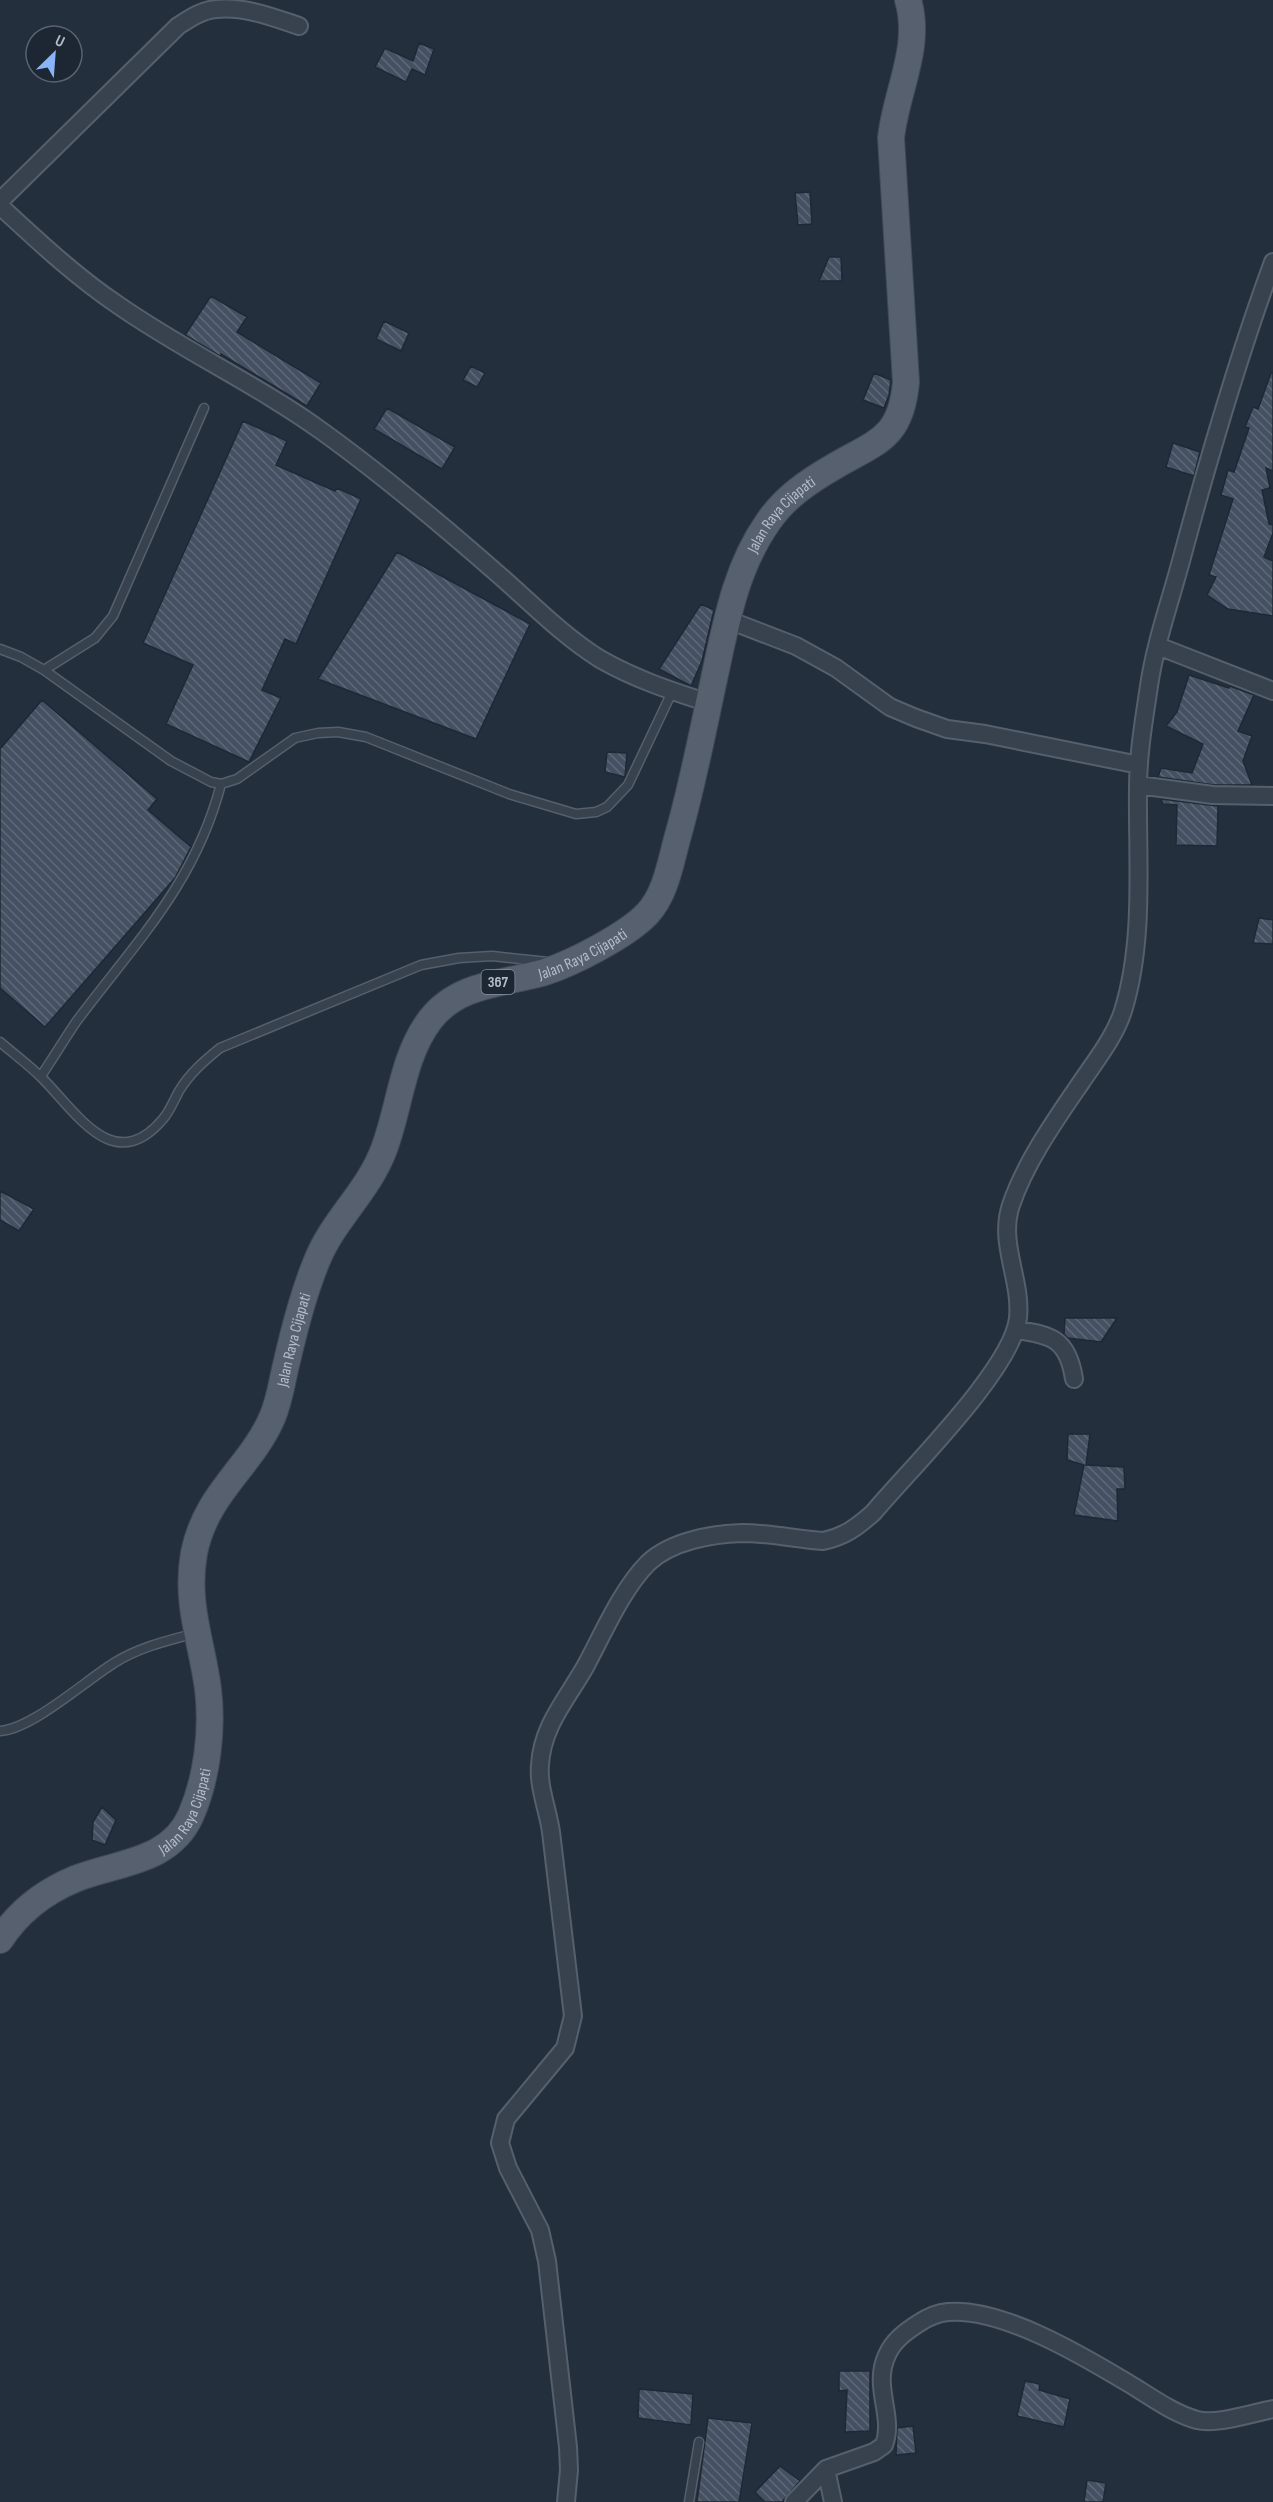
<svg xmlns="http://www.w3.org/2000/svg" width="1273" height="2502" font-family="'Sofia Sans Condensed',sans-serif">
<style>
.building{fill:url(#building-back-hatch);stroke:#1f2835;stroke-width:1.5}
.lines{fill:none;stroke-linecap:round;stroke-linejoin:round}
.lane-casing{stroke:#565f6c;stroke-width:11}
.street-casing{stroke:#565f6c;stroke-width:20}
.primary-casing{stroke:#414a57;stroke-width:28}
.lane{stroke:#38414e;stroke-width:8}
.street{stroke:#38414e;stroke-width:16}
.primary{stroke:#56606e;stroke-width:26}
.labels{text-anchor:middle;stroke-width:6;stroke-linejoin:round;paint-order:stroke}
.shield{fill:#1d2633;stroke:#878f9c;stroke-width:1.5}
.shield-label{font-size:15px;font-weight:bold;fill:#b4bcc9}
.street-label{font-size:16px;fill:#b4bcc9;stroke:#1d2633}
</style>
<defs>
<pattern id="building-back-hatch" width="6" height="6" patternUnits="userSpaceOnUse" patternTransform="scale(1.5)"><rect width="6" height="6" fill="#455162"/><path d="M-1 5l2 2M0 0l6 6M5-1l2 2" fill="none" stroke="#5d6877"/></pattern>
</defs>
<rect width="100%" height="100%" fill="#242f3e"/>
<!-- building -->
<path class="building" d="M 419,43 L 434,49 L 425,75 L 412,69 L 406,82 L 375,67 L 385,48 L 413,61 Z
M 810,192 L 812,224 L 798,225 L 795,193 Z
M 829,257 L 841,257 L 842,281 L 819,281 Z
M 211,296 L 247,317 L 237,332 L 321,383 L 307,406 L 221,354 L 220,356 L 185,335 Z
M 384,321 L 409,333 L 401,351 L 376,339 Z
M 471,366 L 485,373 L 477,387 L 463,380 Z
M 874,373 L 891,380 L 889,395 L 884,408 L 863,400 Z
M 1271,373 L 1273,373 L 1273,471 L 1266,468 L 1270,488 L 1262,490 L 1269,524 L 1273,525 L 1273,533 L 1264,557 L 1273,561 L 1273,616 L 1228,609 L 1207,595 L 1216,577 L 1209,575 L 1233,499 L 1221,495 L 1228,470 L 1234,472 L 1249,428 L 1245,427 L 1253,407 L 1258,409 Z
M 387,408 L 455,447 L 442,469 L 374,429 Z
M 243,421 L 287,441 L 276,465 L 335,491 L 337,488 L 361,499 L 296,644 L 285,639 L 262,690 L 281,698 L 249,762 L 166,724 L 193,665 L 143,643 Z
M 1173,443 L 1200,452 L 1194,476 L 1166,467 Z
M 397,552 L 530,624 L 476,739 L 318,679 Z
M 701,604 L 714,610 L 702,661 L 691,686 L 659,669 Z
M 1189,675 L 1229,688 L 1230,686 L 1254,695 L 1238,731 L 1252,736 L 1243,761 L 1252,785 L 1214,785 L 1158,777 L 1161,768 L 1192,773 L 1203,744 L 1166,726 L 1177,712 Z
M 42,700 L 157,799 L 148,810 L 191,847 L 175,878 L 45,1027 L 0,988 L 0,749 Z
M 607,752 L 627,753 L 625,777 L 605,772 Z
M 1161,799 L 1218,806 L 1217,846 L 1176,845 L 1177,805 L 1163,804 Z
M 1259,918 L 1273,920 L 1273,944 L 1253,943 Z
M 0,1191 L 34,1209 L 19,1231 L 0,1220 Z
M 1065,1318 L 1117,1318 L 1101,1342 L 1068,1338 L 1064,1334 Z
M 1068,1434 L 1090,1434 L 1086,1465 L 1124,1467 L 1125,1489 L 1117,1489 L 1118,1521 L 1074,1515 L 1084,1465 L 1067,1460 Z
M 102,1807 L 116,1820 L 105,1845 L 92,1840 L 93,1822 Z
M 839,2371 L 870,2371 L 870,2431 L 845,2432 L 847,2390 L 839,2391 Z
M 1025,2381 L 1040,2384 L 1039,2390 L 1070,2399 L 1064,2427 L 1017,2416 Z
M 639,2389 L 693,2394 L 691,2425 L 638,2418 Z
M 708,2418 L 752,2423 L 739,2502 L 697,2502 Z
M 913,2426 L 916,2453 L 896,2455 L 897,2428 Z
M 780,2466 L 800,2481 L 782,2502 L 765,2502 L 755,2492 Z
M 1087,2480 L 1106,2483 L 1103,2502 L 1084,2502 Z"/>
<g class="lines">
<defs>
<path id="lane" d="M 0,649 L 21,657 L 44,670 L 171,761 L 211,782 L 221,784 L 237,779 L 295,738 L 318,733 L 338,732 L 366,737 L 509,794 L 576,814 L 596,812 L 607,807 L 628,785 L 672,692
M 44,670 L 95,638 L 113,616 L 204,408
M 0,1042 C 14,1054 29,1065 42,1078 C 77,1113 114,1177 163,1119 C 170,1111 174,1100 179,1091 C 190,1073 204,1061 220,1048 L 421,965 L 459,958 L 492,956 L 548,962
M 41,1076 C 53,1058 64,1040 76,1022 C 135,943 195,884 221,784
M 0,1731 C 32,1729 85,1681 114,1663 C 139,1647 167,1641 196,1633
M 689,2502 L 699,2442"/>
<path id="street" d="M 0,201 L 178,26 C 189,19 202,10 216,9 C 244,6 272,17 299,26
M 0,206 C 38,241 75,276 118,305 C 184,351 258,385 323,432 C 384,476 442,525 499,575 C 531,603 563,636 600,659 C 635,679 671,691 709,703
M 726,619 L 796,646 L 836,668 L 890,707 L 916,718 L 947,729 L 985,734 L 1139,765
M 1158,646 L 1273,691
M 1138,785 L 1213,795 L 1273,796
M 1016,1330 C 1053,1335 1068,1340 1074,1379
M 826,2469 L 833,2502
M 566,2502 L 569,2470 L 568,2447 L 547,2261 L 540,2230 L 508,2168 L 500,2143 L 506,2119 L 565,2048 L 573,2016 C 566,1955 558,1893 551,1832 C 548,1810 538,1787 540,1765 C 542,1726 567,1699 585,1667 C 603,1634 622,1589 648,1563 C 671,1541 712,1534 742,1533 C 769,1533 796,1539 823,1541 C 844,1537 857,1527 873,1513 C 908,1471 1013,1368 1018,1318 C 1022,1280 998,1243 1011,1205 C 1026,1161 1056,1119 1082,1081 C 1097,1059 1115,1036 1123,1011 C 1145,940 1137,861 1138,788 C 1138,754 1144,720 1149,686 C 1155,644 1170,602 1181,561 C 1208,460 1237,360 1273,262
M 794,2502 L 826,2469 L 874,2452 L 884,2445 C 895,2416 872,2387 887,2355 C 893,2341 905,2332 919,2323 C 928,2317 937,2313 948,2312 C 1001,2307 1083,2356 1128,2383 C 1150,2396 1172,2413 1197,2420 C 1217,2425 1252,2413 1273,2409"/>
<g id="primary">
<path id="s1" d="M 0,1940 C 18,1912 44,1892 75,1879 C 117,1862 170,1863 191,1815 C 207,1778 213,1730 208,1689 C 202,1642 185,1604 194,1553 C 206,1493 250,1468 272,1418 C 280,1400 282,1380 287,1361 C 295,1326 304,1291 318,1258 C 335,1218 369,1190 384,1149 C 400,1107 402,1057 430,1020 C 458,983 504,984 545,972 C 573,963 627,935 647,914 C 667,893 671,859 679,832 C 693,782 703,730 714,679 C 726,624 735,569 768,522 C 785,497 809,481 835,466 C 878,441 901,438 906,382 L 891,138 C 896,91 922,47 908,0"/>
</g>
</defs>
<!-- lane casing -->
<use href="#lane" class="lane-casing"/>
<!-- street casing -->
<use href="#street" class="street-casing"/>
<!-- primary casing -->
<use href="#primary" class="primary-casing"/>
<!-- lane -->
<use href="#lane" class="lane"/>
<!-- street -->
<use href="#street" class="street"/>
<!-- primary -->
<use href="#primary" class="primary"/>
</g>
<g class="labels">
<!-- shield labels -->
<rect class="shield" x="481.5" y="970" width="33" height="24" rx="4.5"/>
<g class="shield-label">
<text x="498" y="987">367</text>
</g>
<!-- street labels -->
<g class="street-label">
<text dy="6" stroke="none"><textPath href="#s1" startOffset="1764">Jalan Raya Cijapati</textPath></text>
<text dy="6" stroke="none"><textPath href="#s1" startOffset="1260">Jalan Raya Cijapati</textPath></text>
<text dy="6" stroke="none"><textPath href="#s1" startOffset="740">Jalan Raya Cijapati</textPath></text>
<text dy="6" stroke="none"><textPath href="#s1" startOffset="236">Jalan Raya Cijapati</textPath></text>
</g>
</g>
<!-- north arrow -->
<g transform="translate(54 54) rotate(25)"><circle r="28" fill="#1d2633" stroke="#59626f" stroke-width="1.5"/>
<path d="M0-4.5L10 22L0 15L-10 22Z" fill="#8ab4f8"/>
<text y="-9" font-size="16" font-weight="bold" text-anchor="middle" fill="#b4bcc9">U</text>
</g>
</svg>
